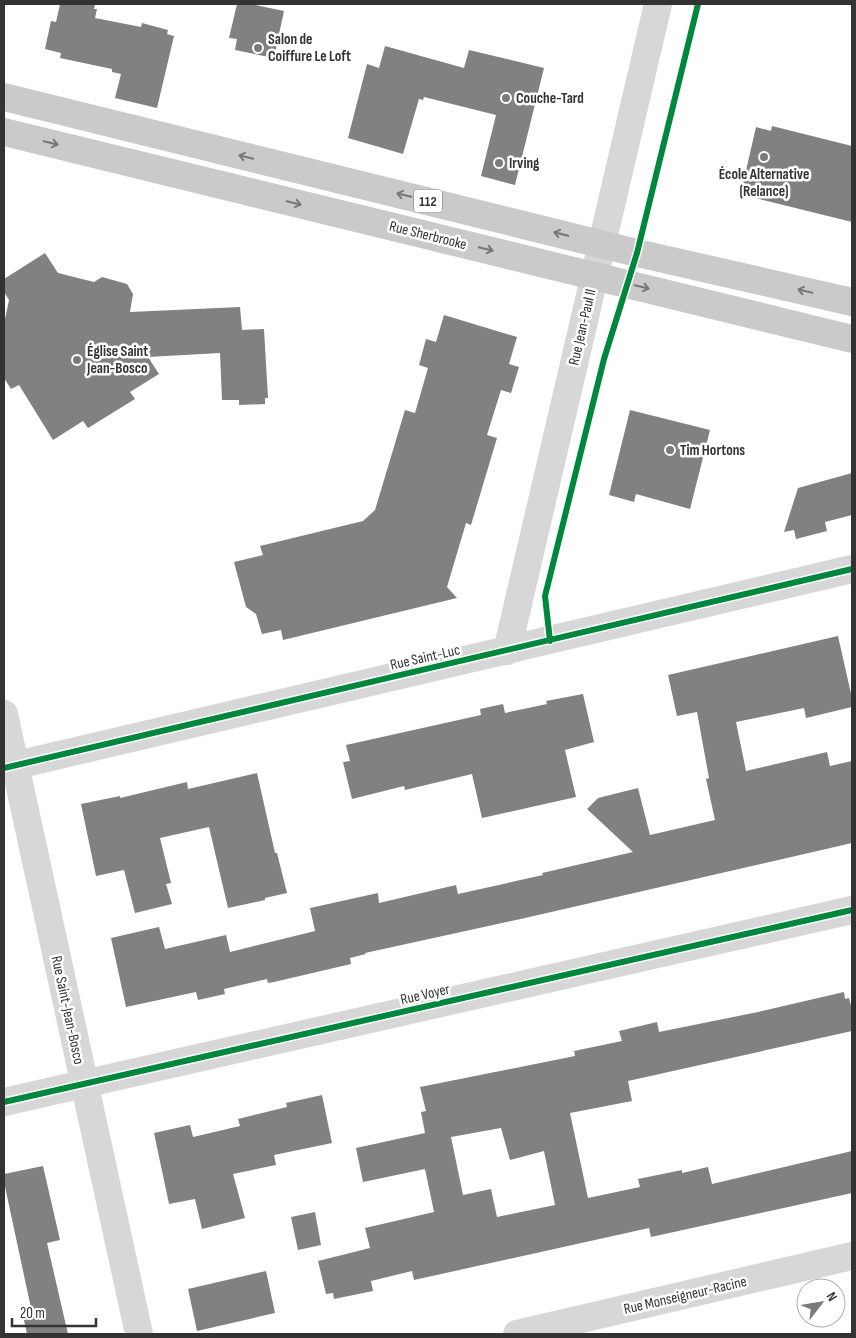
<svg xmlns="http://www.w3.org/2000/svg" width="856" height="1338" font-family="'Sofia Sans Condensed',sans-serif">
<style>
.building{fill:#818181;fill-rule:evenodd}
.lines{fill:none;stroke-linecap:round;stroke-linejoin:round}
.minor{stroke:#d7d7d7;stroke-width:28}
.major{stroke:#cacaca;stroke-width:28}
.cycleway-casing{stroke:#fff;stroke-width:9}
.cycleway{stroke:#00873e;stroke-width:6}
.oneway{stroke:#777}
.poi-dot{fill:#7a7a7a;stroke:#fff;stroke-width:2}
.labels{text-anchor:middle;stroke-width:5;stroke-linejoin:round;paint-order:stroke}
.shield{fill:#fff;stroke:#707070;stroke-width:1}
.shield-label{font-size:14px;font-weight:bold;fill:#333}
.poi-label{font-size:15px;font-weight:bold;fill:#333;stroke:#fff;text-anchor:start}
.street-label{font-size:15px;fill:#333;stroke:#fff}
</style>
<rect width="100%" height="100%" fill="#fff"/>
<!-- building -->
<path class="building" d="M 60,4 L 95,4 L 94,9 L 97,9 L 95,18 L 141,27 L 142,23 L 168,30 L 167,34 L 174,36 L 157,108 L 115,98 L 121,74 L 112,72 L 112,69 L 60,58 L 61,53 L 45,49 L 51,21 L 56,22 Z
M 237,4 L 250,4 L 284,11 L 274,58 L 235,50 L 237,39 L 229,38 Z
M 385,46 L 464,68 L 469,50 L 544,68 L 515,185 L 481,176 L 496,115 L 424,97 L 423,100 L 419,99 L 403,154 L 348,138 L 367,64 L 379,68 Z
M 772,126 L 852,146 L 852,222 L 755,198 L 756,192 L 742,188 L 756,127 L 771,131 Z
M 45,253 L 58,273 L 94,282 L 102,277 L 127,284 L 133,294 L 130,312 L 240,307 L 242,330 L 264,329 L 268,398 L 265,398 L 265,404 L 239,405 L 239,400 L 222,400 L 220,353 L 148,357 L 159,374 L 130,392 L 135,399 L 88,428 L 83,421 L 53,440 L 19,385 L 11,389 L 4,378 L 4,324 L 9,300 L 4,292 L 4,279 Z
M 444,315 L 517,337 L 509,364 L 519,367 L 511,393 L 501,390 L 487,435 L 497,438 L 471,525 L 466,523 L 447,587 L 457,598 L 283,640 L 281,630 L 262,634 L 256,614 L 246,607 L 234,562 L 263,555 L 260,546 L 363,521 L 375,510 L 405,410 L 415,413 L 428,368 L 419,365 L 426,339 L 436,342 Z
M 630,410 L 710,430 L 690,509 L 636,494 L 634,502 L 609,495 Z
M 852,473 L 852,515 L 825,522 L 827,531 L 796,539 L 794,530 L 784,532 L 798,488 Z
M 838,636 L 852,698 L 852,707 L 806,718 L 804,708 L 736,722 L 746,771 L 827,752 L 830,766 L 852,761 L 852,843 L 525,918 L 365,953 L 366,954 L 350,958 L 351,964 L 274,982 L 268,983 L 267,979 L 224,989 L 225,994 L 198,1000 L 196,992 L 126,1007 L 111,938 L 159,927 L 165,949 L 226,935 L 230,952 L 315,931 L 310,908 L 378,893 L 379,903 L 456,885 L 458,894 L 543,875 L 542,873 L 633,852 L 587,809 L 598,798 L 638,788 L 650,835 L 715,820 L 706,779 L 709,778 L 697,712 L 677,716 L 668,675 Z
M 583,694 L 594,742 L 565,750 L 576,797 L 482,818 L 472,774 L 405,790 L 404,786 L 352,799 L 343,762 L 350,761 L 346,745 L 481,715 L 480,709 L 503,704 L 505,713 L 547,704 L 546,701 Z
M 257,773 L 275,853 L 277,853 L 287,893 L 265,898 L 265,900 L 228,908 L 209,827 L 160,838 L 171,883 L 166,884 L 172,904 L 135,913 L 124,870 L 96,876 L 81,804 L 120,796 L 120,798 L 187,782 L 188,789 Z
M 844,992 L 845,999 L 849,998 L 852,1010 L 852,1031 L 628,1081 L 632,1101 L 570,1113 L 588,1198 L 640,1187 L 638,1179 L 682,1170 L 682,1173 L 708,1167 L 712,1184 L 852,1151 L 852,1193 L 651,1237 L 649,1228 L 414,1280 L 412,1271 L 371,1281 L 373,1291 L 334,1299 L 333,1293 L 326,1294 L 318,1261 L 370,1248 L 365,1228 L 434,1212 L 425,1169 L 363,1182 L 356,1148 L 425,1133 L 421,1112 L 426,1111 L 420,1087 L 575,1056 L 574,1051 L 622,1041 L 619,1031 L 657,1022 L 659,1032 L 758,1012 ZM 501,1128 L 510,1160 L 544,1151 L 555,1205 L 497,1217 L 491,1189 L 463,1195 L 451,1137 Z
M 322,1095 L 332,1143 L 274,1155 L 276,1165 L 233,1174 L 245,1218 L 202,1229 L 195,1199 L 169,1204 L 154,1133 L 190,1125 L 193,1137 L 240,1126 L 238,1119 L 287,1107 L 286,1103 Z
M 43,1166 L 60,1240 L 47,1243 L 68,1334 L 27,1334 L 22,1311 L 31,1308 L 4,1182 L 4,1174 Z
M 315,1212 L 321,1245 L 298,1250 L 291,1217 Z
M 266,1271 L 275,1313 L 197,1331 L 188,1289 Z"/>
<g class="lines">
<!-- minor -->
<path class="minor" d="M 507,651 L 658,4
M 4,714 L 139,1334
M 4,768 L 852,569
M 4,1102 L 852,910
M 517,1334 L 852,1256"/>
<!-- major -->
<path class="major" d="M 4,97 L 637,253 L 852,302
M 4,132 L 852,339"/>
<defs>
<path id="cycleway" d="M 550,641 L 545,596 L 604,359 L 637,253 L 698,4
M 4,768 L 852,569
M 4,1102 L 852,910"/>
</defs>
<!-- cycleway casing -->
<use href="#cycleway" class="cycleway-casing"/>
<!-- cycleway -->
<use href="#cycleway" class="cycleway"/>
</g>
<!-- one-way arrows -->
<defs><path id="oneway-shaft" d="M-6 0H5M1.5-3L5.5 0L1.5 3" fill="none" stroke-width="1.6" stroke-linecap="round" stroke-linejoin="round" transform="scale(1.25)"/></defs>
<g class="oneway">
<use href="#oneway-shaft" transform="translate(51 143) rotate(14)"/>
<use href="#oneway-shaft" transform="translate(246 157) rotate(-166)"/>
<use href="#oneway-shaft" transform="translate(404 195) rotate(-166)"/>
<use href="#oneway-shaft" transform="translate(294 203) rotate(14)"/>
<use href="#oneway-shaft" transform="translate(561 234) rotate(-166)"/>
<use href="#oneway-shaft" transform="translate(486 249) rotate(14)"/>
<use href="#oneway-shaft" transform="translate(642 287) rotate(14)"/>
<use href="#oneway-shaft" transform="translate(805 291) rotate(-167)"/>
</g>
<!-- markers -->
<g class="poi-dot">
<circle cx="258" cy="48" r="5"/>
<circle cx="506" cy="98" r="5"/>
<circle cx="764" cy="157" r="5"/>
<circle cx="499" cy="163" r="5"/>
<circle cx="77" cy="360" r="5"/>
<circle cx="670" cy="450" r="5"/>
</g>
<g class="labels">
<!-- shield labels -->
<rect class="shield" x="414" y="189.5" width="28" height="23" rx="4"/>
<g class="shield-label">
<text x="428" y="206">112</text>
</g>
<!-- poi labels -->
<g class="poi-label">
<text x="268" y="44">Salon de<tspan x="268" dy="17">Coiffure Le Loft</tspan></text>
<text x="516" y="103">Couche-Tard</text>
<text x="509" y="168">Irving</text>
<text x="764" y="179" text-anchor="middle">École Alternative<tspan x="764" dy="17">(Relance)</tspan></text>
<text x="87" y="356">Église Saint<tspan x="87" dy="17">Jean-Bosco</tspan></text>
<text x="680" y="455">Tim Hortons</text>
</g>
<!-- street labels -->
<g class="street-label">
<text transform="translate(428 235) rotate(14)" y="5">Rue Sherbrooke</text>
<text transform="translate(582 327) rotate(-77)" y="5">Rue Jean-Paul II</text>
<text transform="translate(425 657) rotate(-13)" y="5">Rue Saint-Luc</text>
<text transform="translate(425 994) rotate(-13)" y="5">Rue Voyer</text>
<text transform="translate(68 1010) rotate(78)" y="5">Rue Saint-Jean-Bosco</text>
<text transform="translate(685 1295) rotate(-13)" y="5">Rue Monseigneur-Racine</text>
</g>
</g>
<!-- border -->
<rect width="856" height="1338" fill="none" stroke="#333333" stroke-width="10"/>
<!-- north arrow -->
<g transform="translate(821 1303) rotate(59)"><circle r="24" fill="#ffffff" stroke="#adadad"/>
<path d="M0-4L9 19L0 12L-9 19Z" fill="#7a7a7a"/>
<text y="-8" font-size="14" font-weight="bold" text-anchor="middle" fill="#333333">N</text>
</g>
<!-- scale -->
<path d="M12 1318v8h84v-8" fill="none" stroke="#333333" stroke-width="2.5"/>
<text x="20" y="1318" font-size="15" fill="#333333" stroke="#ffffff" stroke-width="4" paint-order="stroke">20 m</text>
</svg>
